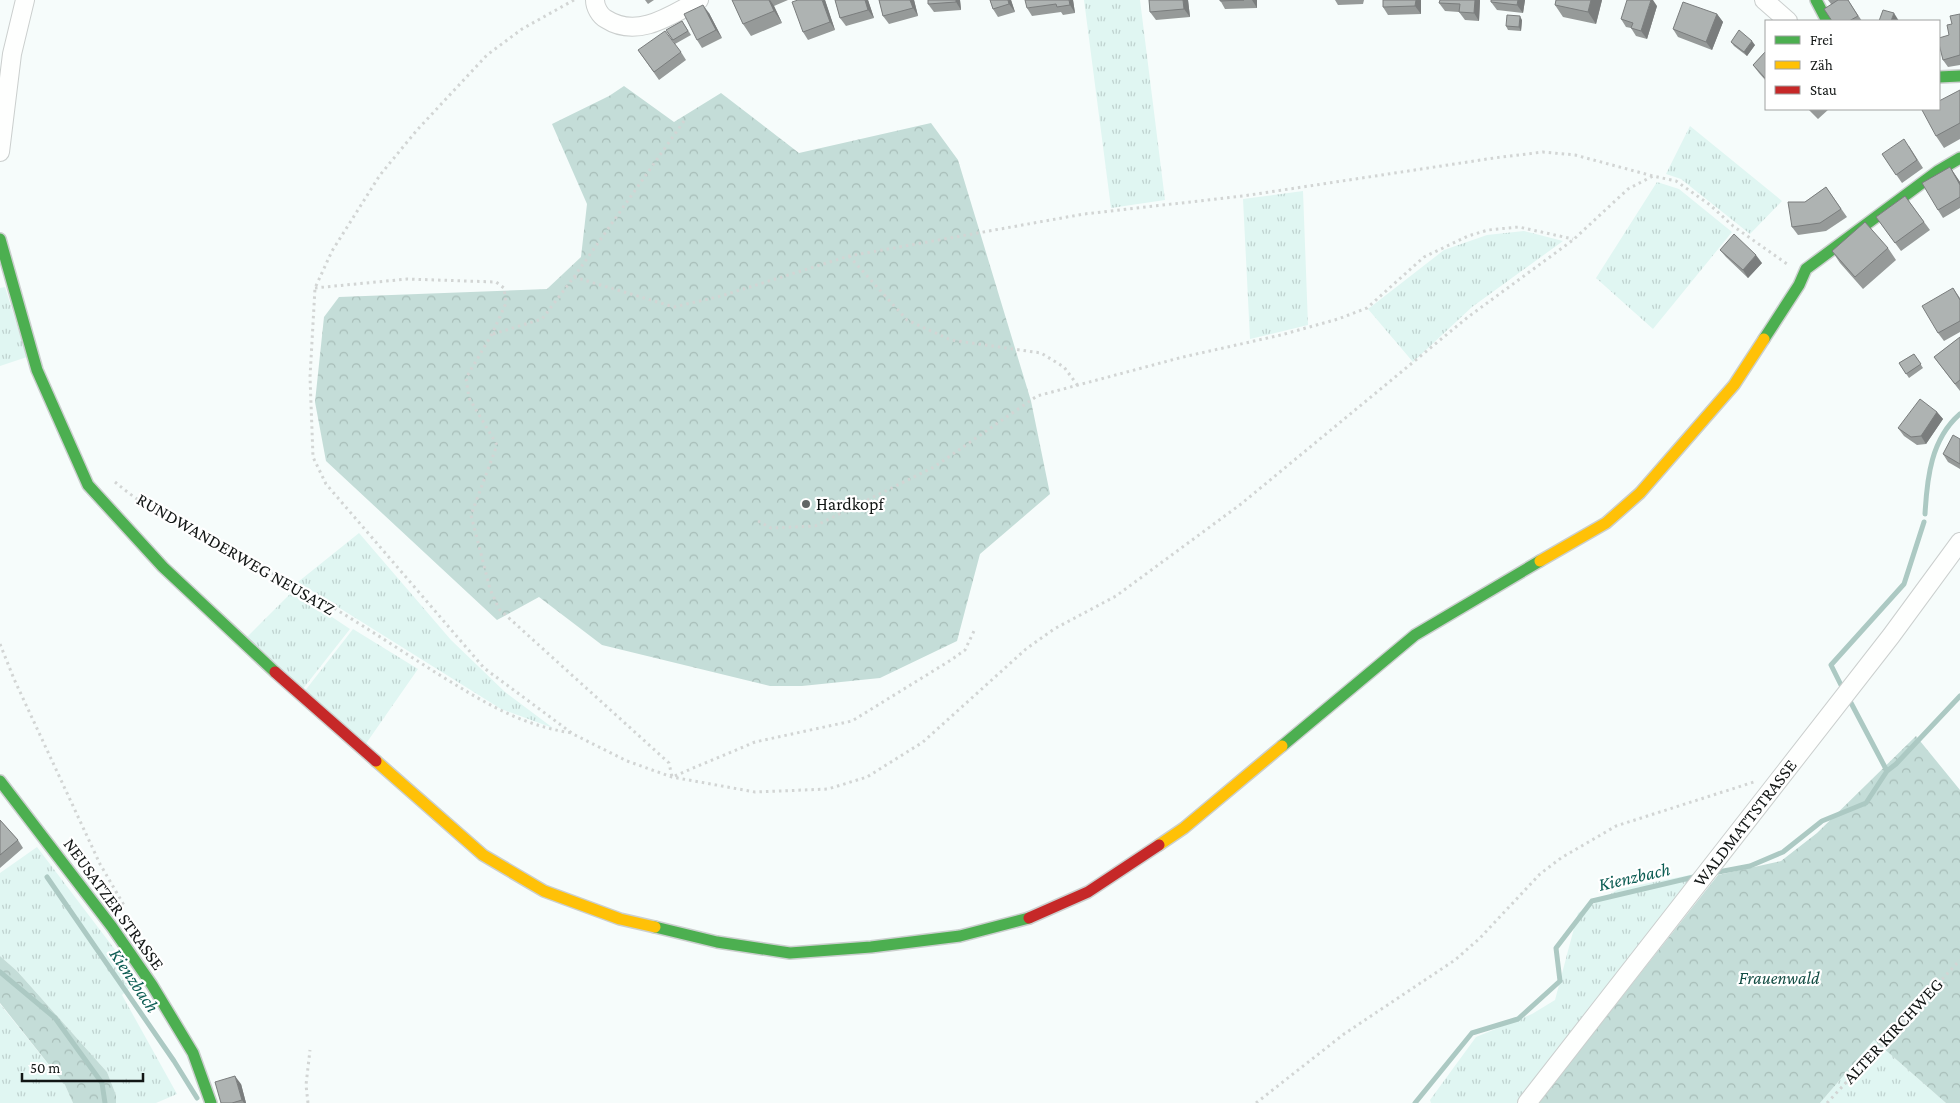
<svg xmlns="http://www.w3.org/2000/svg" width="1960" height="1103" font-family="'Crimson Pro',serif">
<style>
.grass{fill:url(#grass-tufts)}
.forest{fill:url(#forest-crowns)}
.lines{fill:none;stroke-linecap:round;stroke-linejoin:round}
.stream{stroke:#acc9c3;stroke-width:5}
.street-casing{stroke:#cbcfce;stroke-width:20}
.fast-casing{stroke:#cbcfce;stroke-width:14}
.slow-casing{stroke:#cbcfce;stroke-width:14}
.jam-casing{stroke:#cbcfce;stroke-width:14}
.path{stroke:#d2d5d4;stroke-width:3;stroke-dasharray:2.5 4;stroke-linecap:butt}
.street{stroke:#fefffe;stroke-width:18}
.fast{stroke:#4caf50;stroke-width:11}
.slow{stroke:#ffc107;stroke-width:11}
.jam{stroke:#c62828;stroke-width:11}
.wall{fill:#969a99}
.shaded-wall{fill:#7a7d7d}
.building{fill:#aeb3b2;stroke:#7a7d7d}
.poi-dot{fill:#626666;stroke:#fff;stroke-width:2}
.labels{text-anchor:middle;stroke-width:4.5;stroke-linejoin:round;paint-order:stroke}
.poi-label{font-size:18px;fill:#121615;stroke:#fff;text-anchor:start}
.street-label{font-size:18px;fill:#121615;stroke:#fff}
.park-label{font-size:18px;font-style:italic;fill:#124c43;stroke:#fff}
.water-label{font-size:19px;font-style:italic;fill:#0c5d53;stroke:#fff}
</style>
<defs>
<pattern id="grass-tufts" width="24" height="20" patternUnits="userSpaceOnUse" patternTransform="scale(1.25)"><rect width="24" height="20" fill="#e0f6f2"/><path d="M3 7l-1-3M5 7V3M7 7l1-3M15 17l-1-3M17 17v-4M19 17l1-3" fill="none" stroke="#bfd2cf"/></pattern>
<pattern id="forest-crowns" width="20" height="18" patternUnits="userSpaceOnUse" patternTransform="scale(1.25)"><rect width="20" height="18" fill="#c4ddd8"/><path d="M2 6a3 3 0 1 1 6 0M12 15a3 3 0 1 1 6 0" fill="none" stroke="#a7bdb8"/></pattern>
</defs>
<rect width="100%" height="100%" fill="#f6fcfb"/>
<!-- grass -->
<path class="grass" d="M 1084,0 L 1140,0 L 1165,200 L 1111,208 Z
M 1690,126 L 1782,201 L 1750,234 L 1681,179 L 1666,174 Z
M 1657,182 L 1679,189 L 1732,232 L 1653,329 L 1596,278 Z
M 1303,191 L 1308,325 L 1250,339 L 1243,199 Z
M 1524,231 L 1563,241 L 1472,307 L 1413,362 L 1368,309 L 1444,250 L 1487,235 Z
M 5,287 L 27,357 L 0,366 L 0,288 Z
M 359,533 L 451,640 L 505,692 L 553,728 L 501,709 L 298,582 Z
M 293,591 L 350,629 L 302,690 L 247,637 Z
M 353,629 L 418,669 L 365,745 L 304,692 Z
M 37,847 L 138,980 L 122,995 L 177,1094 L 156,1103 L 116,1103 L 116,1095 L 107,1072 L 17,971 L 0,956 L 0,873 Z
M 1700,873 L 1522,1103 L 1431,1103 L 1430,1100 L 1476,1037 L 1532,1014 L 1555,1000 L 1578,913 L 1619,889 Z
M 0,1004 L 65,1085 L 73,1103 L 0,1103 Z
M 1874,1040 L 1946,1103 L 1820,1103 Z"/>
<!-- forest -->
<path class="forest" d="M 624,86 L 674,122 L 721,93 L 799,153 L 931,123 L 958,160 L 1031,401 L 1050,494 L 980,554 L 957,641 L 880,678 L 802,686 L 770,686 L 602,645 L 539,597 L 497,620 L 326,461 L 315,402 L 324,317 L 339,297 L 547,289 L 581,257 L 587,204 L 552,124 L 609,96 Z
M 1916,736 L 1960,790 L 1960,1103 L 1946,1103 L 1874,1040 L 1820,1103 L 1538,1103 L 1718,875 L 1781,861 L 1817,833 Z
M 0,956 L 17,971 L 107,1072 L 116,1095 L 116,1103 L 73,1103 L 65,1085 L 0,1003 Z"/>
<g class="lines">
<!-- stream -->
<path class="stream" d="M 1925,514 C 1927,478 1931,439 1960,414
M 1841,685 L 1831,665 L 1904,584 L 1924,522
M 1887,771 L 1896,764 L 1960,696
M 1713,873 L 1750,866 L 1783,852 L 1822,821 L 1866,803 L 1887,771 L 1850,701
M 47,877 L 174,1061 L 197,1098
M 0,972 L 55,1018 L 102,1083 L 105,1103
M 1415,1103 L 1472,1033 L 1518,1019 L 1560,981 L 1556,948 L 1592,901 L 1698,876"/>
<defs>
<path id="street" d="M 595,0 C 595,7 600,16 606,19 C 637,39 670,16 699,0
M 1764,0 L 1788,21
M 0,152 L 12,54 L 25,0
M 1527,1103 L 1891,636 L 1960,542"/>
<path id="fast" d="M 1816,0 L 1827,21
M 1939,77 L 1960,76
M 0,239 L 37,370 L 88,485 L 163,567 L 275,672
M 1764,339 L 1799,285 L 1806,269 L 1938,171 L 1960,158
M 1282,746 L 1415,635 L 1540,561
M 0,781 L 112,927 L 152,985 L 193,1053 L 211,1103
M 655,927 L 717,942 L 790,953 L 871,947 L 960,936 L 1029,918"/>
<path id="slow" d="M 1540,561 L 1606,523 L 1640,493 L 1734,385 L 1764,339
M 376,761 L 483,855 L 544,891 L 620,919 L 655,927
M 1159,845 L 1184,828 L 1282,746"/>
<path id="jam" d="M 275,672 L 376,761
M 1029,918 L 1088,892 L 1159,845"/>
</defs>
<!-- street casing -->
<use href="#street" class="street-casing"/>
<!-- fast casing -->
<use href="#fast" class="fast-casing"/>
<!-- slow casing -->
<use href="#slow" class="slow-casing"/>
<!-- jam casing -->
<use href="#jam" class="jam-casing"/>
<!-- path -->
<path class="path" d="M 574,0 L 522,29 L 487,55 L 417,130 L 380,175 L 332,251 L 315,288 L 310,377 L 313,457 L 326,484 L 484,668 L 573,734 L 627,761 L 672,777 L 755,792 L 828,789 L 867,777 L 923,742 L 1026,649 L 1054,629 L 1116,596 L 1241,504 L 1468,317 L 1573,240 L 1628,189 L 1653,176 L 1676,181 L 1710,205 L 1733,226 L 1787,264
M 849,256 L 907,320 L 951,340 L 1041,353 L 1064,367 L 1078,386
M 574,277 L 674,307 L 721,296 L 849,256 L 1084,214 L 1243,196 L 1494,158 L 1543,152 L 1575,155 L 1653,176
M 315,288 L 407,279 L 496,282 L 504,288 L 506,303 L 492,334 L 466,378 L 469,398 L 497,445 L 471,515 L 490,589 L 499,609 L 669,763 L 672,777 L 755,742 L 852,721 L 951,660 L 965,650 L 974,631
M 493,334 L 542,319 L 574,277 L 684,121
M 115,482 C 166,525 231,551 289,582 C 340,610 389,643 438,674 C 482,701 519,725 572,733
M 758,521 L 771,528 L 815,526 L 934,467 L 1037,396 L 1183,357 L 1281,335 L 1338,319 L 1367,308 L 1424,257 L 1468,236 L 1488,230 L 1519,227 L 1573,239
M 0,644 L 14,679 L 100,864 L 125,907
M 308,1103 L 306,1085 L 310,1050
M 1256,1103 L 1344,1034 L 1455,960 L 1480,938 L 1540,874 L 1561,858 L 1616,826 L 1757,781
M 1827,1103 L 1960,960"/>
<!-- street -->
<use href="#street" class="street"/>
<!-- fast -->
<use href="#fast" class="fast"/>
<!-- slow -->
<use href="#slow" class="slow"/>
<!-- jam -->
<use href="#jam" class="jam"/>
</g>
<!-- wall -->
<path class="wall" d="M 645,0 L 654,0 L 648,4 Z
M 732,0 L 788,0 L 774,6 L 782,23 L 751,36 L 743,24 Z
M 825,0 L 835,30 L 808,40 L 803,32 Z
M 835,0 L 868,0 L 874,18 L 846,26 L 840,18 Z
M 879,0 L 914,0 L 918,16 L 889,24 L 883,16 Z
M 960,0 L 961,10 L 934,12 L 928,4 Z
M 990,0 L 1011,0 L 1015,12 L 998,17 L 993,9 Z
M 1073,0 L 1075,13 L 1063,15 L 1061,12 L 1032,16 L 1027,8 Z
M 1149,0 L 1188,0 L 1190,17 L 1156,20 L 1150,12 Z
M 1220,0 L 1257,0 L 1257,8 L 1225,9 Z
M 1335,0 L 1364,0 L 1363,4 L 1338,5 Z
M 1421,0 L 1421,14 L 1388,15 L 1383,7 Z
M 1480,0 L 1479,21 L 1465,20 L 1459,12 L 1445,11 L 1439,3 Z
M 1491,0 L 1525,0 L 1523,13 L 1497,10 L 1491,2 Z
M 1556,0 L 1602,0 L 1596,24 L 1563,17 L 1555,5 Z
M 1828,0 L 1848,0 L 1862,21 L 1832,21 L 1831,4 Z
M 1657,6 L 1647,39 L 1636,36 L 1631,28 L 1626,27 L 1621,19 Z
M 709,13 L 722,38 L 702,48 L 697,40 Z
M 1717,14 L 1723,22 L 1712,50 L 1678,37 L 1673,29 Z
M 1960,14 L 1960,65 L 1948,67 L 1943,60 L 1949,35 Z
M 1522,20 L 1521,31 L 1508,30 L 1506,26 Z
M 682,21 L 691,35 L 675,44 L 666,30 Z
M 1731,42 L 1755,45 L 1747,56 L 1734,46 Z
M 638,50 L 681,52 L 686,60 L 659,80 Z
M 1766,51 L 1766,81 L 1759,73 L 1753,65 Z
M 1960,90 L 1960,139 L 1944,148 L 1936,136 Z
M 1808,109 L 1829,109 L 1818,119 Z
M 1909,146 L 1923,168 L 1902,183 L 1882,154 Z
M 1950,167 L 1960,182 L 1960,208 L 1943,218 L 1938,210 Z
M 1826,187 L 1847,217 L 1826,231 L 1798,235 L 1792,227 L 1805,202 Z
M 1905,196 L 1930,230 L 1901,251 L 1876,217 Z
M 1888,248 L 1896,260 L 1863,289 L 1840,263 L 1832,251 Z
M 1720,250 L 1762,263 L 1748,278 L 1726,257 Z
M 1953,288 L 1960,298 L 1960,332 L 1944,341 L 1938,333 Z
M 1960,337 L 1960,391 L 1943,369 L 1934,357 Z
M 1914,354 L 1923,368 L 1909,378 L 1899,363 Z
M 1937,412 L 1943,419 L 1926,444 L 1917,445 L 1904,436 L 1898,428 Z
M 1960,439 L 1960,469 L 1948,462 L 1943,454 Z
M 0,820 L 18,840 L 23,848 L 0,868 Z
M 241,1084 L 246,1103 L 221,1103 Z"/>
<!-- shaded-wall -->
<path class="shaded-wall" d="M 769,0 L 770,0 L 774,6 L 782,23 L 774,11 Z
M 822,0 L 825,0 L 835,30 L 830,22 Z
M 865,0 L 868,0 L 874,18 L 868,10 Z
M 910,0 L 914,0 L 918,16 L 913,8 Z
M 956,0 L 960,0 L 961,10 L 956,2 Z
M 1008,0 L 1011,0 L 1015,12 L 1009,4 Z
M 1069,0 L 1073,0 L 1075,13 L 1070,5 Z
M 1183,0 L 1188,0 L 1190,17 L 1184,9 Z
M 1252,0 L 1257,0 L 1257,8 Z
M 1416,0 L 1421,0 L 1421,14 L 1415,6 Z
M 1475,0 L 1480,0 L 1479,21 L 1474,13 Z
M 1518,0 L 1525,0 L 1523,13 L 1517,5 Z
M 1591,0 L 1602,0 L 1596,24 L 1588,12 Z
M 1651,0 L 1653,0 L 1657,6 L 1647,39 L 1641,31 Z
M 703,5 L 709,13 L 722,38 L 716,30 Z
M 1894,13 L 1899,21 L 1891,21 Z
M 1717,14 L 1723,22 L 1712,50 L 1706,42 Z
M 1520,16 L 1522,20 L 1521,31 L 1519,27 Z
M 1752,41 L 1755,45 L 1747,56 L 1744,52 Z
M 1950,167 L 1960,182 L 1960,185 Z
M 1756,255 L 1762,263 L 1748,278 L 1743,270 Z
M 1937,412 L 1943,419 L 1926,444 L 1921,436 Z
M 235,1076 L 241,1084 L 246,1103 L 244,1103 L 242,1100 Z"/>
<!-- building -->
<path class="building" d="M 732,0 L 769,0 L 774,11 L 743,24 Z
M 798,0 L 822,0 L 830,22 L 803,32 L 792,2 Z
M 835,0 L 865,0 L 868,10 L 840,18 Z
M 879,0 L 910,0 L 913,8 L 883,16 Z
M 928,0 L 956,0 L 956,2 L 928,4 Z
M 990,0 L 1008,0 L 1009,4 L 993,9 Z
M 1025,0 L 1069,0 L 1070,5 L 1057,7 L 1056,4 L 1027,8 Z
M 1149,0 L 1183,0 L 1184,9 L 1150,12 Z
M 1220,0 L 1244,0 L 1220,1 Z
M 1383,0 L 1416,0 L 1415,6 L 1383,7 Z
M 1440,0 L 1475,0 L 1474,13 L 1459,12 L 1460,4 L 1439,3 Z
M 1491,0 L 1518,0 L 1517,5 L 1491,2 Z
M 1556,0 L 1591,0 L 1588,12 L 1555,5 Z
M 1627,0 L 1651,0 L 1641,31 L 1631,28 L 1633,23 L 1621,19 Z
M 1838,0 L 1848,0 L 1858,16 L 1849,21 L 1832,21 L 1824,9 Z
M 1683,2 L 1717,14 L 1706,42 L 1673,29 Z
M 703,5 L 716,30 L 697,40 L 684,14 Z
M 1883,10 L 1894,13 L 1891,21 L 1879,21 Z
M 1960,14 L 1960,55 L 1943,60 L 1939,44 L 1939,38 L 1949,35 L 1947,25 L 1952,24 L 1950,16 Z
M 1507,15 L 1520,16 L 1519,27 L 1506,26 Z
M 682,21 L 688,31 L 673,40 L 666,30 Z
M 1739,30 L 1752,41 L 1744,52 L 1731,42 Z
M 665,31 L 681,52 L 654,72 L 638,50 Z
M 1766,51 L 1766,77 L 1765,78 L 1753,65 Z
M 1960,90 L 1960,123 L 1936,136 L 1922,110 L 1924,109 L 1939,109 L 1939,101 Z
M 1904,139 L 1917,160 L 1896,175 L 1882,154 Z
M 1950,167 L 1960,185 L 1960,197 L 1938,210 L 1922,183 Z
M 1826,187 L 1841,209 L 1820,223 L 1792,227 L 1788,202 L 1805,202 Z
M 1905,196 L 1924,222 L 1895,243 L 1876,217 Z
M 1865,222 L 1888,248 L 1855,277 L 1832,251 Z
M 1734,234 L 1756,255 L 1743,270 L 1720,250 Z
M 1953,288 L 1960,300 L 1960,321 L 1938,333 L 1922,306 Z
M 1960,337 L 1960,380 L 1955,384 L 1934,357 Z
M 1914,354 L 1921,364 L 1906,374 L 1899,363 Z
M 1920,399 L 1937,412 L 1921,436 L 1911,437 L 1898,428 Z
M 1953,435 L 1960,439 L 1960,464 L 1943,454 Z
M 0,820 L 18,840 L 0,855 Z
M 235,1076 L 242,1100 L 232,1103 L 221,1103 L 215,1082 Z"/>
<!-- markers -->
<circle class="poi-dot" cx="806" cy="504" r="5"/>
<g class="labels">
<!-- poi labels -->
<g class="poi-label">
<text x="816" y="510">Hardkopf</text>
</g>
<!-- street labels -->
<g class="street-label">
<text transform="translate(236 554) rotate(30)" y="6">RUNDWANDERWEG NEUSATZ</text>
<text transform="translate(1745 823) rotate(-52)" y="6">WALDMATTSTRASSE</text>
<text transform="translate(114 904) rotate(54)" y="6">NEUSATZER STRASSE</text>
<text transform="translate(1893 1031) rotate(-47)" y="6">ALTER KIRCHWEG</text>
</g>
<!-- park labels -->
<g class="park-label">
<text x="1779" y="984">Frauenwald</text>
</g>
<!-- water labels -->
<g class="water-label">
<text transform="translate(1634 876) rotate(-13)" y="7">Kienzbach</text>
<text transform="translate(135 980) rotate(56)" y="7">Kienzbach</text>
</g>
</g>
<!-- legend -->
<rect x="1765" y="20" width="175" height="90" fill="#ffffff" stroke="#a0a2a1"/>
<rect x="1775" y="36" width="25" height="8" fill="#4caf50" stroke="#a0a2a1"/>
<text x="1810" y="45" font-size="15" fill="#121615">Frei</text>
<rect x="1775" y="61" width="25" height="8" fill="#ffc107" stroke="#a0a2a1"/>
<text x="1810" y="70" font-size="15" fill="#121615">Zäh</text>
<rect x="1775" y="86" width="25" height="8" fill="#c62828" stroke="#a0a2a1"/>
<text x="1810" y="95" font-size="15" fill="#121615">Stau</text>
<!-- scale -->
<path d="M22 1073v8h121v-8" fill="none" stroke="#121615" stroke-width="2.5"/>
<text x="30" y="1073" font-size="15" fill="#121615" stroke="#ffffff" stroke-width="4" paint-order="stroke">50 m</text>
</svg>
